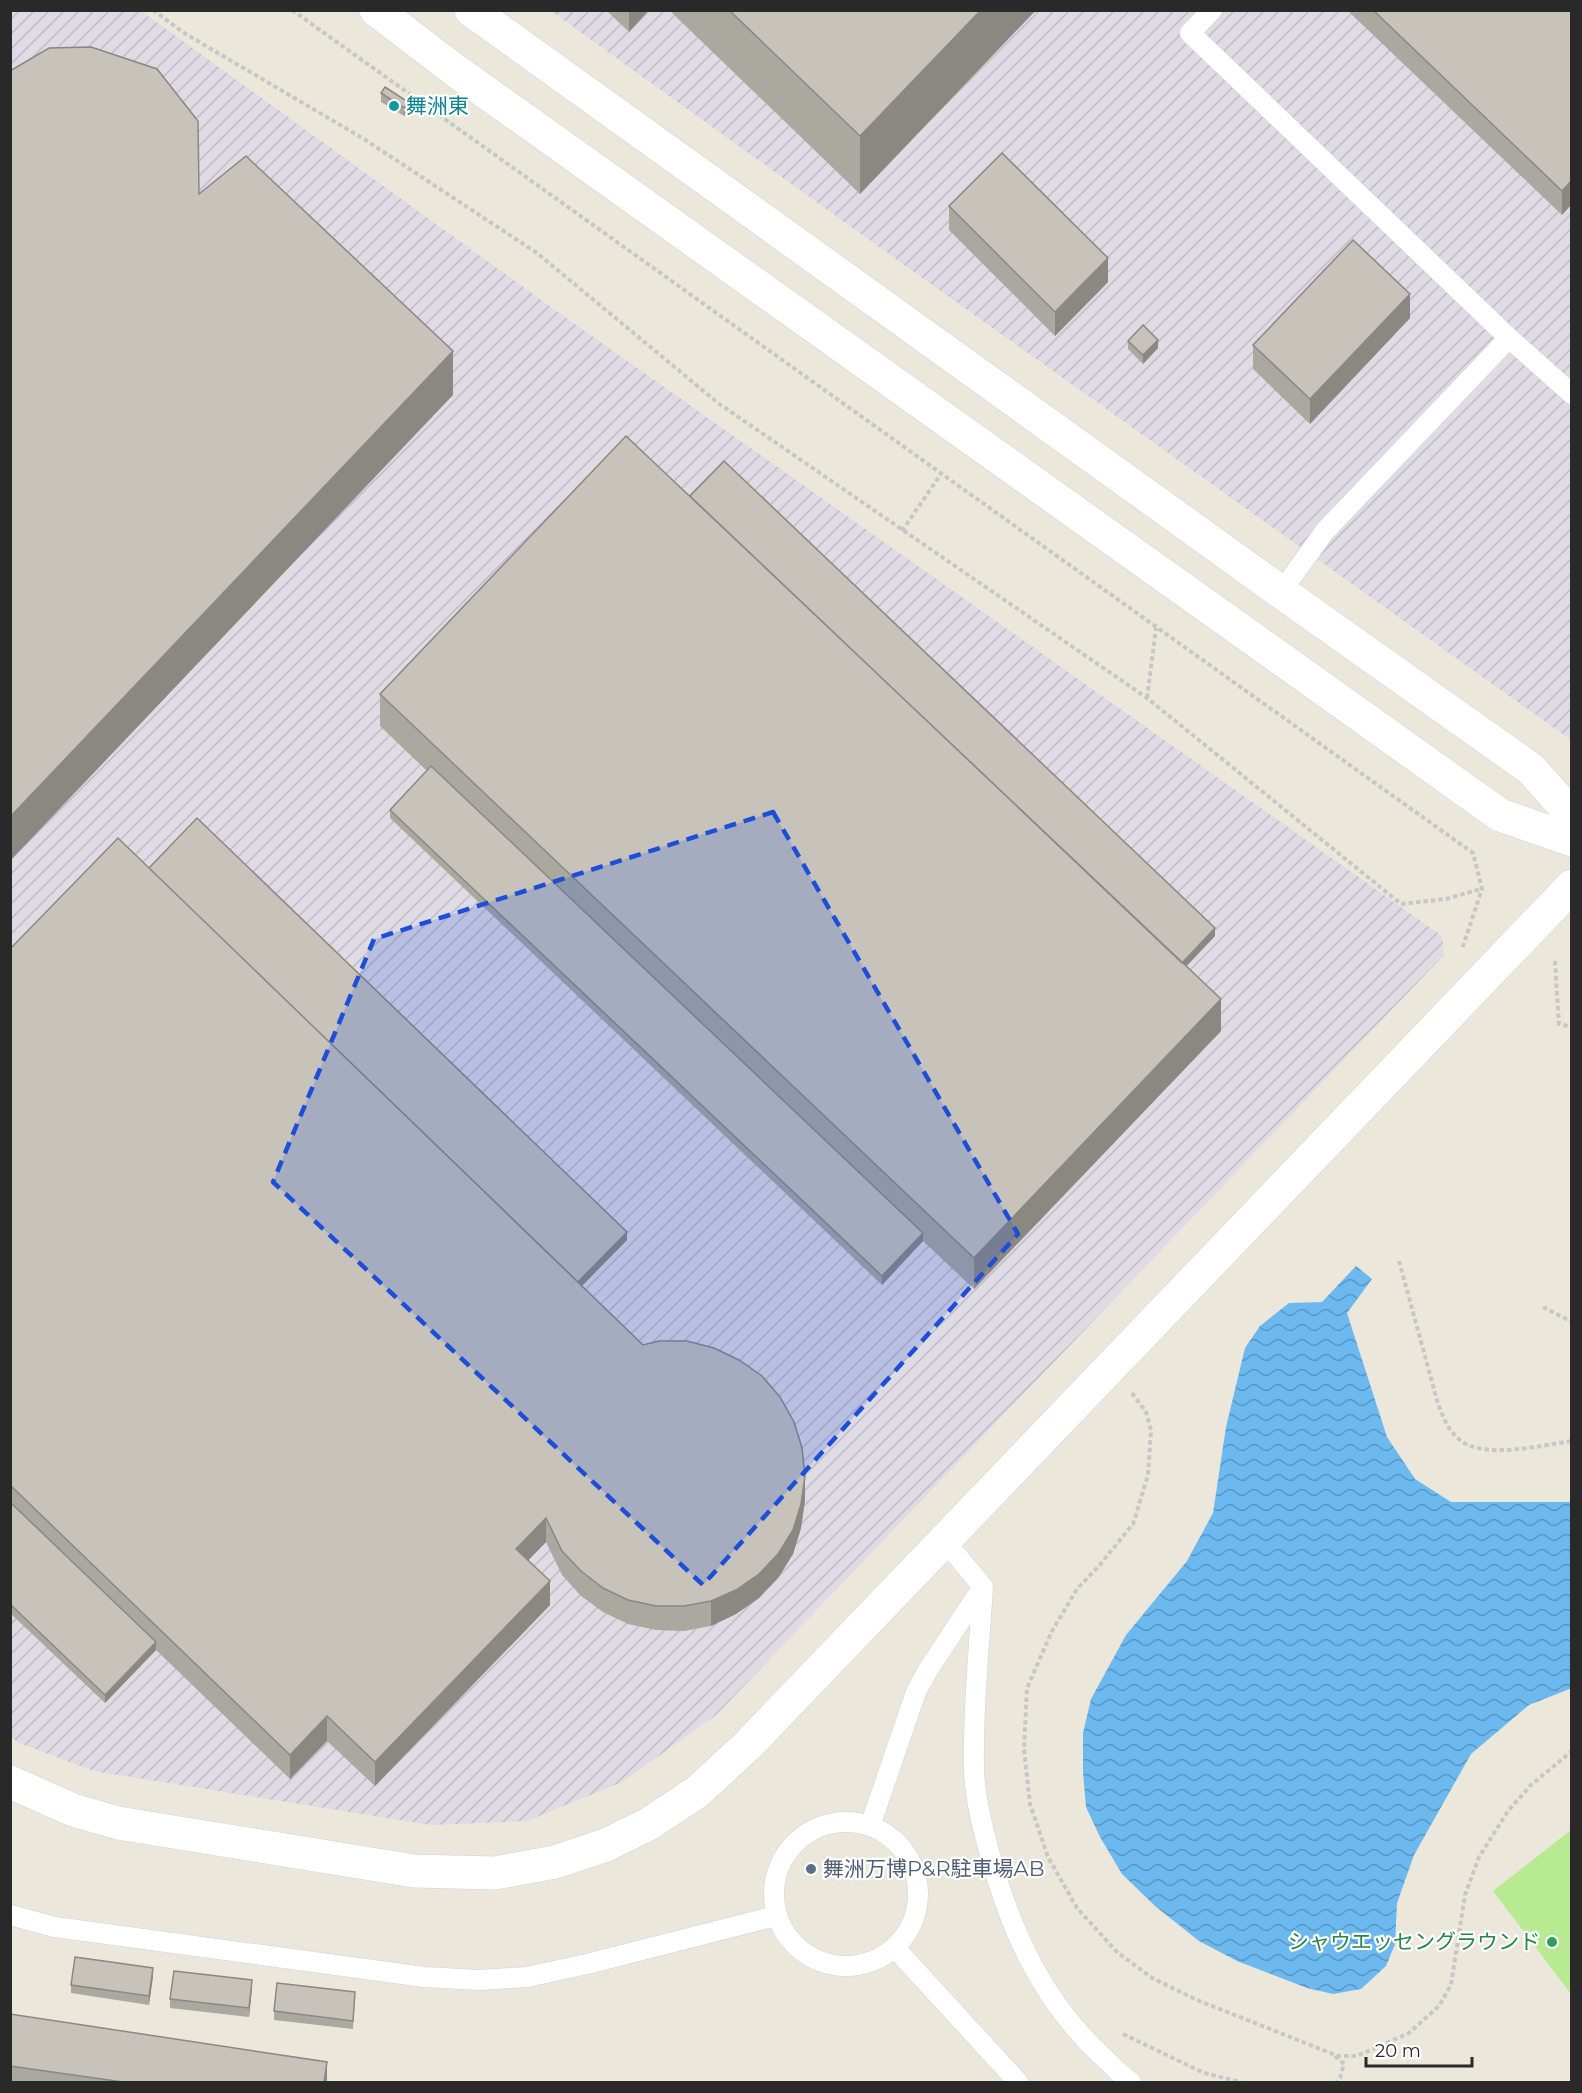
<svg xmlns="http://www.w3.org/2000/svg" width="1582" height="2093" font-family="Montserrat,'Noto Sans JP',sans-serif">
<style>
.industrial{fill:url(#industrial-furrows)}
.pitch{fill:#b8ea92}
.water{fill:url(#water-waves)}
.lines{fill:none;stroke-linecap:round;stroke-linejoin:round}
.lane-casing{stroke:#d0d1e2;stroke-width:21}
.secondary-casing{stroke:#d0d1e2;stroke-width:34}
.path{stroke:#c7c7c7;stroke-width:4;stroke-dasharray:4.5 3;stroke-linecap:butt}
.lane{stroke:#fff;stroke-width:20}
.secondary{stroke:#fff;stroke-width:33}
.wall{fill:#aba8a0}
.shaded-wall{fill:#8b8882}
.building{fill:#c7c3ba;stroke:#8b8882;stroke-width:1.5}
.marked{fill:#1d4ed8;fill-opacity:0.2;stroke:#1d4ed8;stroke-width:4.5;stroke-dasharray:12 8;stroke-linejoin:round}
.culture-dot{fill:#0f9aa8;stroke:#fff;stroke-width:2}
.service-dot{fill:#5c6f8a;stroke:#fff;stroke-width:2}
.leisure-dot{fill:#2e9e5b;stroke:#fff;stroke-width:2}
.labels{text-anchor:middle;stroke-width:4.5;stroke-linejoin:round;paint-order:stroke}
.culture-label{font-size:21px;fill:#0d838f;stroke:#fff;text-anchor:start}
.service-label{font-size:21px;fill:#4e5e75;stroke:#fff;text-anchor:start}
.leisure-label{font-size:21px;fill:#27864d;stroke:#fff;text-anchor:end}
</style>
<defs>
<pattern id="industrial-furrows" width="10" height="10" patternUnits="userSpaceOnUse" patternTransform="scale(1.5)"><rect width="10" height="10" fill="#dfdbe4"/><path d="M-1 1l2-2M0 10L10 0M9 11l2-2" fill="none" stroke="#bfbcc4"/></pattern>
<pattern id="water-waves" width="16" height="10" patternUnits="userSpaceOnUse" patternTransform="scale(1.5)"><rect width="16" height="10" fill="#6cb9ef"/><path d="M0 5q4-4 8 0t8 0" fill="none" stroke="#5996c2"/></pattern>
</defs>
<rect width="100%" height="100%" fill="#ebe7da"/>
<!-- industrial -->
<path class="industrial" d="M 10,11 L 141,11 L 555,310 L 1442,936 L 1444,955 L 716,1715 L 622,1782 L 527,1821 L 431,1825 L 94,1771 L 19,1743 L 11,1737 Z
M 551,11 L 1571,11 L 1571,740 L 893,257 Z"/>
<!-- pitch -->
<path class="pitch" d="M 1571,1830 L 1571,1994 L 1493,1891 Z"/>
<!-- water -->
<path class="water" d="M 1356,1266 L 1372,1279 L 1347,1313 L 1387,1437 L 1415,1479 L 1451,1502 L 1571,1502 L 1572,1688 L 1529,1705 L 1471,1754 L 1414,1855 L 1397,1903 L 1395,1944 L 1386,1966 L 1361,1989 L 1333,1994 L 1307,1988 L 1237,1961 L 1199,1941 L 1155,1906 L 1122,1874 L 1100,1837 L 1086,1807 L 1083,1772 L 1083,1733 L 1091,1699 L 1126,1635 L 1187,1561 L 1213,1513 L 1226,1427 L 1245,1348 L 1260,1326 L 1289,1303 L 1322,1302 Z"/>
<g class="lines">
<defs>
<path id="lane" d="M 1212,10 L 1190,33 L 1509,338
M 1281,592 L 1325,531 L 1509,338 L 1572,394
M 944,1540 L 983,1587 C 979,1647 973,1709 974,1769 C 975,1800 983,1829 991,1859 C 1013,1936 1044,2003 1104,2058 C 1113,2066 1121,2076 1131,2082
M774 1894a72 72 0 1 1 144 0a72 72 0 1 1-144 0Z
M 870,1826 L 916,1692 L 928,1670 L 982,1588
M 10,1915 L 55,1927 L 424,1977 L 479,1980 L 527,1977 L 587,1964 L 776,1916
M 895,1948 L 1018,2082"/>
<path id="secondary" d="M 376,10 L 456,71 L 1500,815 L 1572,840
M 471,10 L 1281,592 L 1531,769 L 1572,815
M 10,1782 L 73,1810 L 118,1823 L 414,1871 L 495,1873 L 555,1862 L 606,1845 L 647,1825 L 697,1792 L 749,1744 L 1572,886"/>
</defs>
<!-- lane casing -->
<use href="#lane" class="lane-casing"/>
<!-- secondary casing -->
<use href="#secondary" class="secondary-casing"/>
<!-- path -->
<path class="path" d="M 153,10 L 184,33 L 364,139 L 537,253 L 718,403 L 1147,698 L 1401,904 L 1446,899 L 1481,889
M 292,10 L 1473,853 L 1482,889 L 1462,949
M 902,531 L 941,474
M 1147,698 L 1156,628
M 1555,961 L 1559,1024 L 1572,1027
M 1399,1261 L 1438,1404 C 1443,1417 1449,1432 1460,1440 C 1484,1460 1543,1445 1572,1441
M 1543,1307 L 1572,1322
M 1132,1393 L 1146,1412 L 1151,1430 L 1148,1475 L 1133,1524 L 1098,1567 L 1077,1589 L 1052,1631 L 1027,1688 L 1024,1749 L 1030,1804 L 1048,1857 L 1077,1908 L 1117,1952 L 1152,1978 L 1197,2000 L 1338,2056 L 1357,2056 L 1409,2033 L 1439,2006 L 1451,1985 L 1465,1895 L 1479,1857 L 1508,1811 L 1531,1785 L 1572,1751
M 1123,2034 L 1204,2073 L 1241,2082
M 1335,2056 L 1344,2064 L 1340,2078 L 1337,2082"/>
<!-- lane -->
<use href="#lane" class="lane"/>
<!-- secondary -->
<use href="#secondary" class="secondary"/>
</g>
<!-- wall -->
<path class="wall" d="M 606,10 L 649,10 L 629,32 Z
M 669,10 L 1036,10 L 860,194 Z
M 1347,10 L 1572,10 L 1562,215 Z
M 381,93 L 408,110 L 404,116 L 381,102 Z
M 949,206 L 1108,282 L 1055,336 L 949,230 Z
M 1410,318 L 1310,424 L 1253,369 L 1253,345 Z
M 1128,341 L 1158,348 L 1143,364 L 1128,349 Z
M 690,496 L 1215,936 L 1186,967 L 1221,1031 L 974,1289 L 923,1241 L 882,1285 L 390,818 L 390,810 L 427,771 L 380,726 L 380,694 Z
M 149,868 L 627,1240 L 582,1286 L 805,1500 L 801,1528 L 793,1554 L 778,1578 L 759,1598 L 736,1614 L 711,1626 L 684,1631 L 656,1630 L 628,1624 L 603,1612 L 581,1596 L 562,1575 L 546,1542 L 528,1560 L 550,1605 L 375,1786 L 327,1741 L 290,1779 L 156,1650 L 105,1703 L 10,1613 L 10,949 Z
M 153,1976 L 149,2005 L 71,1993 L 71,1985 Z
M 252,1988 L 249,2017 L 170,2008 L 170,1999 Z
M 355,2000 L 353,2029 L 274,2020 L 274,2011 Z
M 10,2014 L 327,2082 L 10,2082 Z"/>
<!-- shaded-wall -->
<path class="shaded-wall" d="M 629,10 L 649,10 L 629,32 Z
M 981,10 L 1036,10 L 860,194 L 860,136 Z
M 408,102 L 408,110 L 404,116 L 404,108 Z
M 1572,180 L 1572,204 L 1562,215 L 1562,191 Z
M 1108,258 L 1108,282 L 1055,336 L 1055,312 Z
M 1410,294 L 1410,318 L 1310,424 L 1310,399 Z
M 1158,340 L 1158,348 L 1143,364 L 1143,355 Z
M 453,351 L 453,395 L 10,861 L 10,817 Z
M 1215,928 L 1215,936 L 1170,983 L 1170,975 Z
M 1221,999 L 1221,1031 L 974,1289 L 974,1258 Z
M 627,1232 L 627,1240 L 570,1298 L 570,1290 Z
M 923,1233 L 923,1241 L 882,1285 L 882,1276 Z
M 805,1476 L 805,1500 L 801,1528 L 793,1554 L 778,1578 L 759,1598 L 736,1614 L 711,1626 L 711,1601 Z
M 546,1518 L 546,1542 L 516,1573 L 516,1549 Z
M 550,1581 L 550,1605 L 375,1786 L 375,1762 Z
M 156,1642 L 156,1650 L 105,1703 L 105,1695 Z
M 327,1716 L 327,1741 L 290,1779 L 290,1755 Z
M 153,1968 L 153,1976 L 149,2005 L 149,1996 Z
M 252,1980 L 252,1988 L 249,2017 L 249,2008 Z
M 327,2062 L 327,2082 L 324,2082 Z"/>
<!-- building -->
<path class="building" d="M 729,10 L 981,10 L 860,136 Z
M 1373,10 L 1572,10 L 1572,180 L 1562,191 Z
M 91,47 L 157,69 L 198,121 L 199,194 L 246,156 L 453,351 L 10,817 L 10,71 L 49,48 Z
M 385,87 L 408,102 L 404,108 L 381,93 Z
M 1002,153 L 1108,258 L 1055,312 L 949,206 Z
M 1353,240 L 1410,294 L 1310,399 L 1253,345 Z
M 1143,325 L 1158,340 L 1143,355 L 1128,341 Z
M 626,436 L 1221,999 L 974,1258 L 380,694 Z
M 724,461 L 1215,928 L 1182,963 L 690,496 Z
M 431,766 L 923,1233 L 882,1276 L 390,810 Z
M 197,818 L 627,1232 L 578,1282 L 149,868 Z
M 118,838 L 643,1345 L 659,1341 L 687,1341 L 714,1348 L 739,1360 L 762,1376 L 780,1397 L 794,1422 L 802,1448 L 805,1476 L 801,1504 L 793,1530 L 778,1554 L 759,1574 L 736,1590 L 711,1601 L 684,1606 L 656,1606 L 628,1600 L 603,1588 L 581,1571 L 562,1551 L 546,1518 L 516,1549 L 550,1581 L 375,1762 L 327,1716 L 290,1755 L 10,1485 L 10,949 Z
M 10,1502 L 156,1642 L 105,1695 L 10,1604 Z
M 75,1957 L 153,1968 L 149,1996 L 71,1985 Z
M 174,1971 L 252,1980 L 249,2008 L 170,1999 Z
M 277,1983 L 355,1992 L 353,2021 L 274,2011 Z
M 10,2014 L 327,2062 L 324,2082 L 123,2082 L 10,2066 Z"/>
<!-- marked area -->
<path class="marked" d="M 773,812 L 1018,1234 L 703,1585 L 273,1182 L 374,939 Z"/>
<!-- markers -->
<circle class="culture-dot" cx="394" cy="106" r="6"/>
<circle class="service-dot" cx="811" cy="1869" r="6"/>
<circle class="leisure-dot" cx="1552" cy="1942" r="6"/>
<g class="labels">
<!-- culture labels -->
<g class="culture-label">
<text x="406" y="113">舞洲東</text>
</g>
<!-- service labels -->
<g class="service-label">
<text x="823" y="1876">舞洲万博P&amp;R駐車場AB</text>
</g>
<!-- leisure labels -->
<g class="leisure-label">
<text x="1540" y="1949">シャウエッセングラウンド</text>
</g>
</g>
<!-- border -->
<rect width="1582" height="2093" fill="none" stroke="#292929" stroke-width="24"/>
<!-- scale -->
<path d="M1366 2057v9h106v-9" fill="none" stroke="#292929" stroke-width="3"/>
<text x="1375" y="2057" font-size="18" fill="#292929" stroke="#ffffff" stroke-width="4.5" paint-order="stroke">20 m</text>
</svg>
